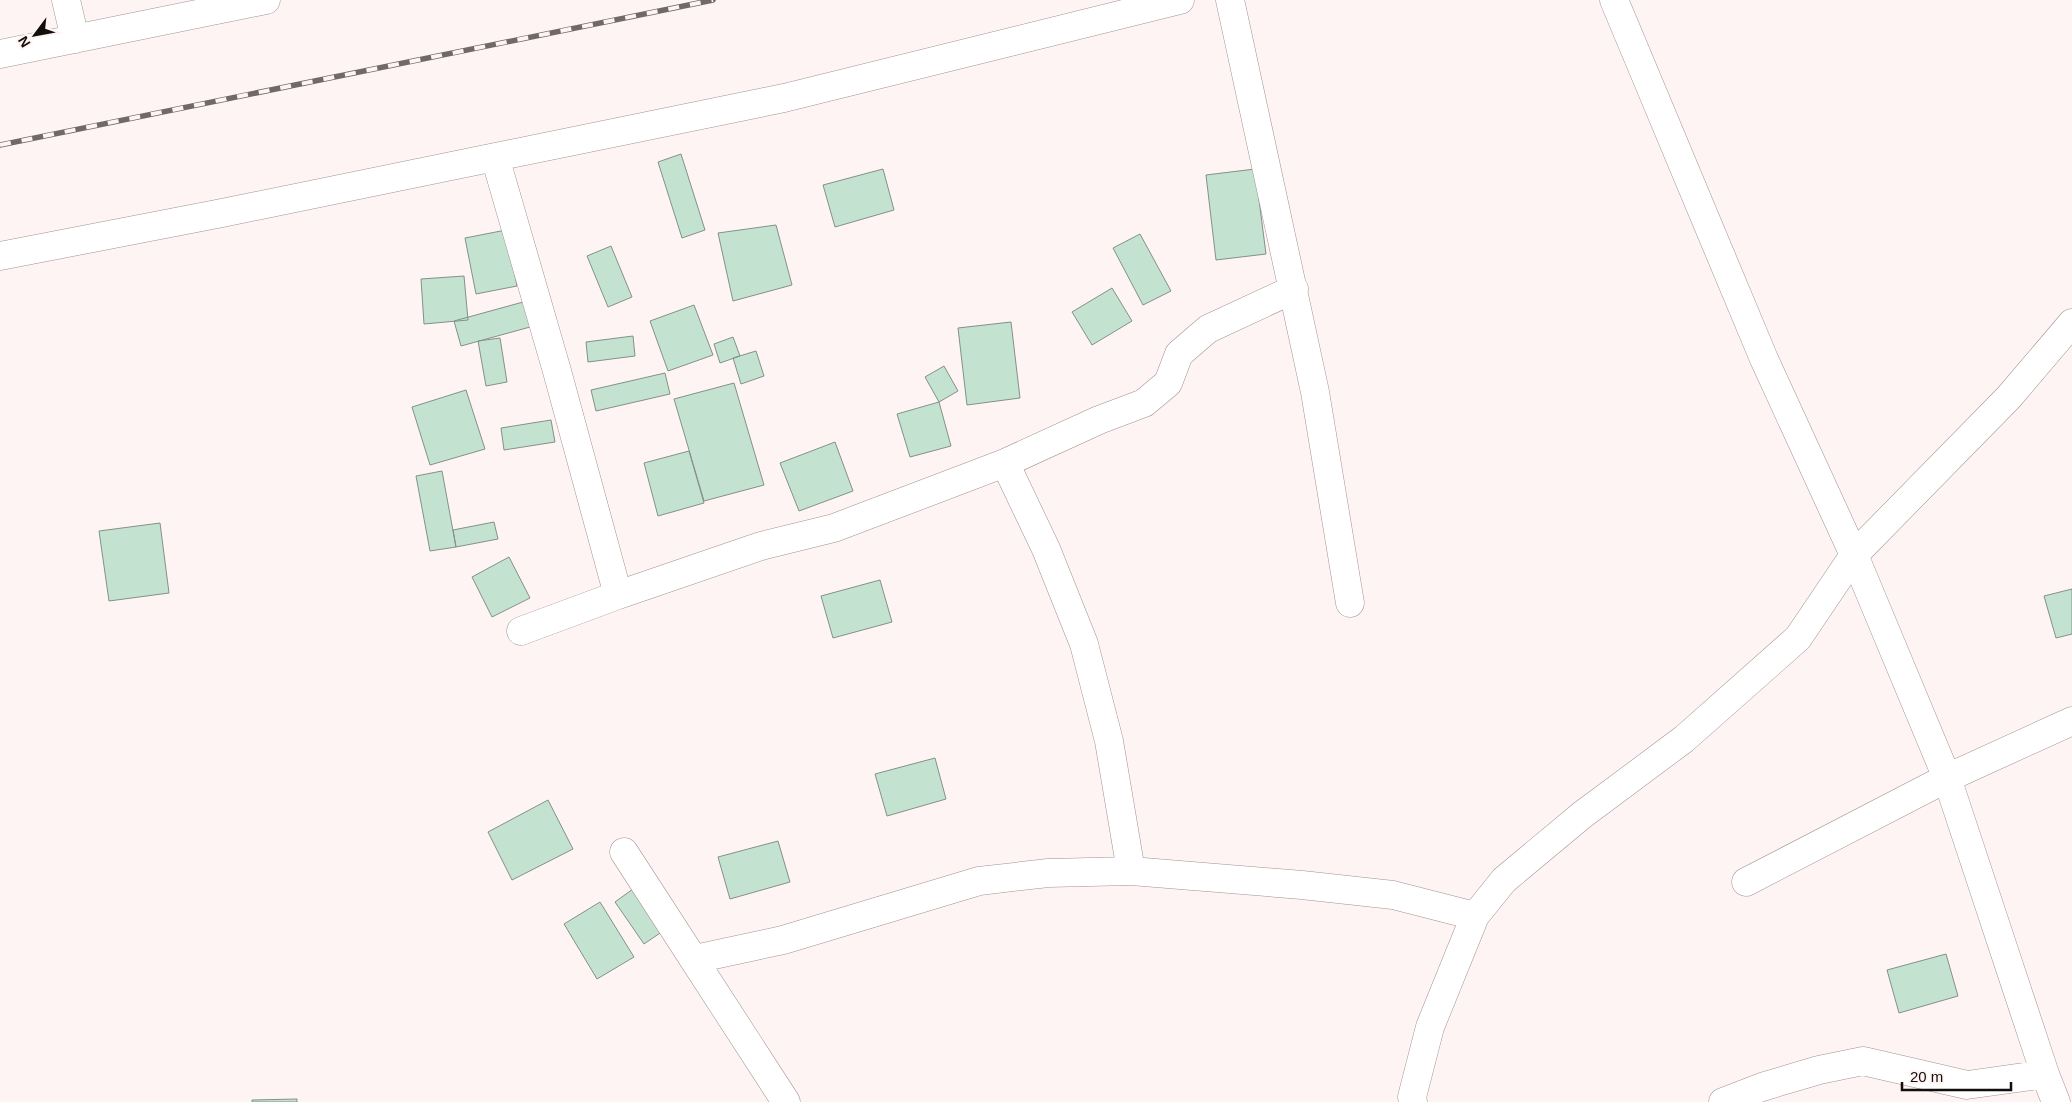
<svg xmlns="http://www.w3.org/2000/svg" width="2072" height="1102" font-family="Helvetica,sans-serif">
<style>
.building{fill:#c3e3d0;stroke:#849089}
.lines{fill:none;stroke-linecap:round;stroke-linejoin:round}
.minor-casing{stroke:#a19391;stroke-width:29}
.minor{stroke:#fff;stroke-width:28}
.rail-casing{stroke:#706968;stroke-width:5.5}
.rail{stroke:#fef4f3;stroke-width:4;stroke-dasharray:11;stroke-linecap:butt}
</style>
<rect width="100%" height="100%" fill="#fef4f3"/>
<!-- building -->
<path class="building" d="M 681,154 L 705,230 L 682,238 L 658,162 Z
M 883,169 L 894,210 L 835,227 L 823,185 Z
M 1255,169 L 1266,254 L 1216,260 L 1206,175 Z
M 776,225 L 792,285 L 733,301 L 718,233 Z
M 506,230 L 517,286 L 476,294 L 465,238 Z
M 1140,234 L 1171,291 L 1143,305 L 1113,248 Z
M 611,246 L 632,297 L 608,307 L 587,256 Z
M 464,276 L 468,320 L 424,324 L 421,279 Z
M 1112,288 L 1132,321 L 1092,345 L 1072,312 Z
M 534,299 L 541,324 L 461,346 L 454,321 Z
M 694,305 L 713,355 L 668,371 L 650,321 Z
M 1011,322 L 1020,398 L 967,405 L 958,328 Z
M 633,336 L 635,356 L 588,362 L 586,342 Z
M 733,337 L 740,356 L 720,363 L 714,344 Z
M 500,338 L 507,382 L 486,386 L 478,341 Z
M 756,351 L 764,376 L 741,384 L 733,358 Z
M 944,366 L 958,391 L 939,402 L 925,377 Z
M 665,373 L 670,394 L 596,411 L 591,390 Z
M 734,383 L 764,485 L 704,501 L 674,399 Z
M 466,390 L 485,449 L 430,465 L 412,407 Z
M 939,402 L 951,446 L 910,457 L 897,414 Z
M 551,420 L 555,442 L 504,450 L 501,428 Z
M 835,442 L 853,491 L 799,511 L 780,463 Z
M 689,451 L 704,503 L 658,516 L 644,463 Z
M 442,471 L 456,547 L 430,551 L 416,476 Z
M 494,522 L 498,539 L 456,547 L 453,530 Z
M 160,523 L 169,593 L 109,601 L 99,531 Z
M 509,557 L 530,598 L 492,617 L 472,577 Z
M 880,580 L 892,622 L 833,638 L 821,596 Z
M 2072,589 L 2072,634 L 2056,638 L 2044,596 Z
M 935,758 L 946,799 L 887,816 L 875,774 Z
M 548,800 L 573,849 L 512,880 L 488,832 Z
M 778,841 L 790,882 L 730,899 L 718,857 Z
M 637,886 L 666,929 L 644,944 L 615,902 Z
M 600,902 L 634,957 L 597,979 L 564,924 Z
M 1946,954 L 1958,996 L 1899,1013 L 1887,970 Z
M 297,1099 L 297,1102 L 252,1102 L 252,1100 Z"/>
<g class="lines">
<defs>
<path id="minor" d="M 66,0 L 75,39
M 1230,0 L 1315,392 L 1350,603
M 1614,0 L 1764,359 L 1854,555 L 1947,778 L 2045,1074 L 2056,1102
M 0,54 L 266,0
M 495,157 L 557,371 L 618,595
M 0,256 L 222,213 L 784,98 L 1180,0
M 1005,463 L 1046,549 L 1084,644 L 1109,741 L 1131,871
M 521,631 L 618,595 L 761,546 L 834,528 L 1005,463 L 1099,420 L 1144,403 L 1168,383 L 1179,354 L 1208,329 L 1294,289
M 624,852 L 786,1102
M 1746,882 L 1947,778 L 2072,721
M 695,959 L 783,940 L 979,881 L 1048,873 L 1131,871 L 1302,885 L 1393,895 L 1475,916
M 1413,1102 L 1412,1097 L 1430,1027 L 1475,916 L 1504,880 L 1582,815 L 1684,739 L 1798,638 L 1854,555 L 2009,397 L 2072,323
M 1723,1102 L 1762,1087 L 1819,1070 L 1863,1061 L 1967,1085 L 2045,1074"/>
</defs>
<!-- minor casing -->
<use href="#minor" class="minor-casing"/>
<!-- minor -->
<use href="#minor" class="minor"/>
<defs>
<path id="rail" d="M 0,145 L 713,0"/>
</defs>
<!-- rail casing -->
<use href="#rail" class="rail-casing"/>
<!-- rail -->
<use href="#rail" class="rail"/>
</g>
<!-- north arrow -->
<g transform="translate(35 35) rotate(238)" stroke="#fef4f3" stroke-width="4" paint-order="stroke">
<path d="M0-4L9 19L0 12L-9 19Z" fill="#130e0d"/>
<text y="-8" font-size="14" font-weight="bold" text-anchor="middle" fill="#130e0d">N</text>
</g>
<!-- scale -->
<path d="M1902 1082v8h109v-8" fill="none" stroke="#130e0d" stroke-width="2.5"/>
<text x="1910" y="1082" font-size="15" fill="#130e0d" stroke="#fef4f3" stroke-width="4" paint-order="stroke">20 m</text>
</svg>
